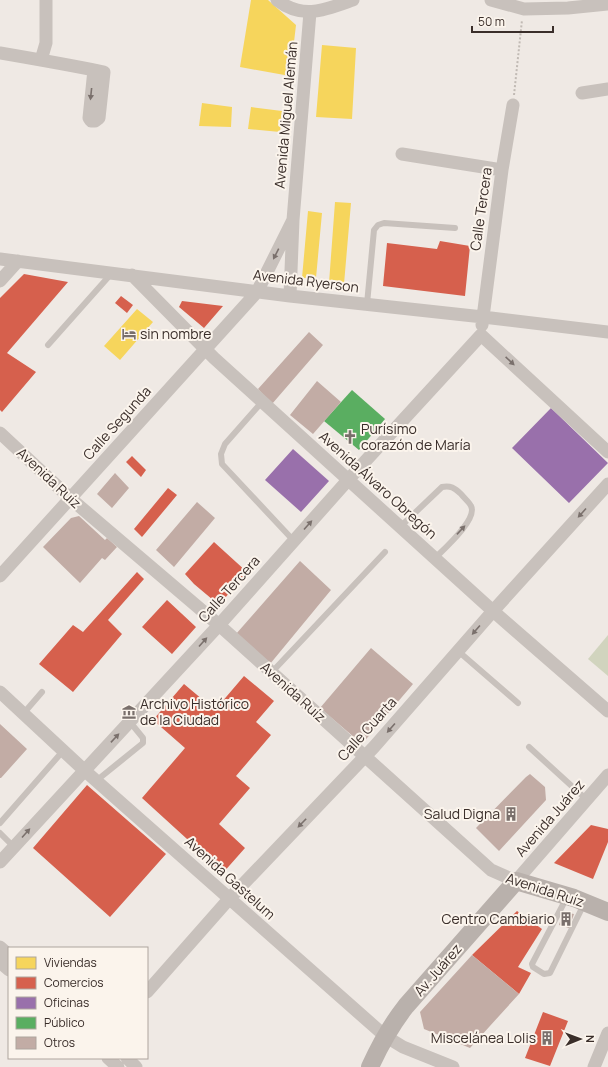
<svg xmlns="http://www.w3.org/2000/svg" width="608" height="1067" font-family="Manrope,sans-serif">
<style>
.green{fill:#d1d4be}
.homes{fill:#f6d55c}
.shops{fill:#d6604d}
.offices{fill:#9970ab}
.public{fill:#5aae61}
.building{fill:#c2aca5}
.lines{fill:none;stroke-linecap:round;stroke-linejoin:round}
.path{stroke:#c1bab4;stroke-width:2;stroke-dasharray:2 2;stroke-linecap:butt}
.lane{stroke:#c8c1bc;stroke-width:6}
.street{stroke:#c8c1bc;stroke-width:13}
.secondary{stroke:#b9b1ac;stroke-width:18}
.oneway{fill:#7a706c}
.labels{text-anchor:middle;stroke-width:4;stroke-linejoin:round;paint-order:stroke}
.street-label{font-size:14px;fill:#3a2e2a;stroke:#fbf4ec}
.poi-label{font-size:14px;fill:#3a2e2a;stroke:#fbf4ec;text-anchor:start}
</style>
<rect width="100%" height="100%" fill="#efe9e4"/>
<!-- green -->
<path class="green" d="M 608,635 L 608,676 L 588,659 Z"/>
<!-- homes -->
<path class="homes" d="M 251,0 L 268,0 L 296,25 L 290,76 L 240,67 Z
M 322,45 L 356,48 L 352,119 L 316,117 Z
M 202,103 L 232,107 L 231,127 L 199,126 Z
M 251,107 L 282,111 L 280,132 L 248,129 Z
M 335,202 L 351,203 L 344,284 L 329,283 Z
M 308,211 L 322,213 L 316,278 L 302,278 Z
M 137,309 L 153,322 L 120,360 L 104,346 Z"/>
<!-- shops -->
<path class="shops" d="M 440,241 L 470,246 L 465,296 L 383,286 L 387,243 L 437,249 Z
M 24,274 L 68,282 L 7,353 L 36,372 L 2,412 L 0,410 L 0,298 Z
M 121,296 L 133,305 L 127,313 L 115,303 Z
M 182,301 L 223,306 L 204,328 L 179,307 Z
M 132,456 L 146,470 L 141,477 L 126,462 Z
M 168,488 L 177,495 L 142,537 L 134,529 Z
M 214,542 L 247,572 L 219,605 L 194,584 L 185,574 Z
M 137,572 L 144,579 L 108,620 L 122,634 L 73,692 L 39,664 L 73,625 L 83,632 Z
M 167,600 L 196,627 L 172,654 L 142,627 Z
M 244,676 L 274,701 L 256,722 L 271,735 L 236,776 L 250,788 L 219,824 L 245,848 L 222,874 L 198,849 L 142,798 L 185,748 L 153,720 L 184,684 L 215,710 Z
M 87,785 L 166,854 L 110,917 L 33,848 Z
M 591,825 L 608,829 L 608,842 L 593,879 L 554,863 Z
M 517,911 L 542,929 L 518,967 L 531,973 L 519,994 L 472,955 Z
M 543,1012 L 568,1021 L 550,1066 L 525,1058 Z"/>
<!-- offices -->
<path class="offices" d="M 551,408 L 608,463 L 569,503 L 512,448 Z
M 293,449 L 329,481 L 301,512 L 265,480 Z"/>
<!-- public -->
<path class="public" d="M 352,390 L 385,419 L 359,450 L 324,421 Z"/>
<!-- building -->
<path class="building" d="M 309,332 L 323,345 L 272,404 L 258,389 Z
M 317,381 L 341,402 L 313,434 L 290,415 Z
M 115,473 L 129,488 L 112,508 L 97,494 Z
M 197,502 L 215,518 L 174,567 L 156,550 Z
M 79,516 L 105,540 L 107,538 L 117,547 L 105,560 L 102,558 L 80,583 L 43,547 L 71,518 Z
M 300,561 L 331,590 L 270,664 L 236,634 Z
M 371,648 L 413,684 L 362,744 L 320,708 Z
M 0,724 L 27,749 L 1,778 L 0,778 Z
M 530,774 L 545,787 L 546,800 L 499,851 L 476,828 L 526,777 Z
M 563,912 L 574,914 L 569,928 L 559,925 Z
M 472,955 L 519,994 L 470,1048 L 424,1029 L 420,1012 Z"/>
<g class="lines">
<!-- path -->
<path class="path" d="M 514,95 L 522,20"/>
<!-- lane -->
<path class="lane" d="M 367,304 L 374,230 L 378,225 L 384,223 L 455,228
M 48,345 L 111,274
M 262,402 L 225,444 L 221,454 L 222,464 L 294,541
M 400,527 L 442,487 C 450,485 455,488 461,494 C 464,498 469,502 471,506 C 478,519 444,549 435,558
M 458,651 L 518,703
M 272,672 L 385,552
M 23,714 L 42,692
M 529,747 L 587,800
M 96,781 L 143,743 L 143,738 L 130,722
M 0,823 L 63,751
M 0,833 L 14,847
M 567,897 L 532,964 L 533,967 L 544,974 L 550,973 L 584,904"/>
<!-- street -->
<path class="street" d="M 277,0 C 303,20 325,10 353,0
M 491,0 L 524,9 L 568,8 L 608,4
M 0,53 C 35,59 69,65 104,72 L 99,118 L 95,121 L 91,121 L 89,118 L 94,70
M 41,60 L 46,43 L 46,0
M 582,93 L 608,89
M 402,154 L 502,170
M 0,259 L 290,296 L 483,317 L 608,332
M 132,275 L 214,358 L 493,611 L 608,711
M 0,281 L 18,261
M 290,296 L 293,220 L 310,12
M 482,325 L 502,170 L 513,105
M 481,335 L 608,452
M 0,433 L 71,499 L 219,625 L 491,870 L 516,881 L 608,775
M 0,576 L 257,292 L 293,220
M 0,692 L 84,770 L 385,1036 L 403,1047 L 453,1067
M 0,862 L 219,625 L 348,480 L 481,335
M 0,947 L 9,955
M 0,962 L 9,970
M 147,992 L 229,899 L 374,747 L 493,611 L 608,484
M 108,1058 L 118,1067
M 127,1058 L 136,1067
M 594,1067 L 608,1033"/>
<!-- secondary -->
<path class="secondary" d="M 370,1067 C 380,1045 391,1025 406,1006 L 516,881 L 574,898 L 608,912"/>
</g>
<!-- one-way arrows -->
<defs><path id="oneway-solid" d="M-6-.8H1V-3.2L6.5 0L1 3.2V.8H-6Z"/></defs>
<g class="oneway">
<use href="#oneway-solid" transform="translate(91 94) rotate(96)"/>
<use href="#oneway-solid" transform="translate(276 254) rotate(117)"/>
<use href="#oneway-solid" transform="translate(510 361) rotate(43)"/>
<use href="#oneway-solid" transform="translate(582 513) rotate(132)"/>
<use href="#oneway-solid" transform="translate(308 525) rotate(-48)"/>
<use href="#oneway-solid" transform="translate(461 530) rotate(-47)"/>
<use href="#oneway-solid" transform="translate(476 630) rotate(131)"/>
<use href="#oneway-solid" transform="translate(203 642) rotate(-48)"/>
<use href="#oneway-solid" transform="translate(391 728) rotate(131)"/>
<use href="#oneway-solid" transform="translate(115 738) rotate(-47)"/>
<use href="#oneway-solid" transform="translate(302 823) rotate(134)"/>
<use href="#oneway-solid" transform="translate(26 833) rotate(-48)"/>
</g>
<!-- icons -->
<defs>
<symbol id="hotel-bare" viewBox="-9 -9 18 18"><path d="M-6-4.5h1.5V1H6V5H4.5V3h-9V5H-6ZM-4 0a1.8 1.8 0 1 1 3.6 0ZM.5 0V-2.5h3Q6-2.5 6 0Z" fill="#796f6b" stroke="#fbf4ec" stroke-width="2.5" paint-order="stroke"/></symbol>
<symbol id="church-bare" viewBox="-9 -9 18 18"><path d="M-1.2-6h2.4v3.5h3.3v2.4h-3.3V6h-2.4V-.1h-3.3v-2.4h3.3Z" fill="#796f6b" stroke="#fbf4ec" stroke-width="2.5" paint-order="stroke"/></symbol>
<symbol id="museum-bare" viewBox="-9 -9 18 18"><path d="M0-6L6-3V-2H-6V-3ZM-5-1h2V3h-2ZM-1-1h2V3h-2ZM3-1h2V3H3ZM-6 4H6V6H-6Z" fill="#796f6b" stroke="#fbf4ec" stroke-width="2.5" paint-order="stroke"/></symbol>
<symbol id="building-bare" viewBox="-9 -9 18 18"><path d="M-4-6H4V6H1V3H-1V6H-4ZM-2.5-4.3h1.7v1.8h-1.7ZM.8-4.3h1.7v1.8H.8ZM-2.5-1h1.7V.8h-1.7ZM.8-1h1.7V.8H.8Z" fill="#796f6b" stroke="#fbf4ec" stroke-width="2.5" paint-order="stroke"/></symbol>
</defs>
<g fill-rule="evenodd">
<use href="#hotel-bare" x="119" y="324" width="20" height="20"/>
<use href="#church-bare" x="340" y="427" width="20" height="20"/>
<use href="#museum-bare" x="119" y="702" width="20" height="20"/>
<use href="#building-bare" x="501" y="804" width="20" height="20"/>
<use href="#building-bare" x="556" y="909" width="20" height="20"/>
<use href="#building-bare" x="537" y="1028" width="20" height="20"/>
</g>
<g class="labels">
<!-- street labels -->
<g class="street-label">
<text transform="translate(286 115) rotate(-85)" y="5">Avenida Miguel Alemán</text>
<text transform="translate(481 209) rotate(-82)" y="5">Calle Tercera</text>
<text transform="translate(306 281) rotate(7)" y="5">Avenida Ryerson</text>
<text transform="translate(117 423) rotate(-48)" y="5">Calle Segunda</text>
<text transform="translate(49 478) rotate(43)" y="5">Avenida Ruíz</text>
<text transform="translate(378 485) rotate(42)" y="5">Avenida Álvaro Obregón</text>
<text transform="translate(229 589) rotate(-48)" y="5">Calle Tercera</text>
<text transform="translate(293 692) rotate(42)" y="5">Avenida Ruíz</text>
<text transform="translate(367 729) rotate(-48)" y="5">Calle Cuarta</text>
<text transform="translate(550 818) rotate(-49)" y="5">Avenida Juárez</text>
<text transform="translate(230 878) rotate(42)" y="5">Avenida Gastelum</text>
<text transform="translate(545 890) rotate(18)" y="5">Avenida Ruíz</text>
<text transform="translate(438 970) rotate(-49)" y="5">Av. Juárez</text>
</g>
<!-- poi labels -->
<g class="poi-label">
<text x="140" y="339">sin nombre</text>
<text x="361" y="434">Purísimo<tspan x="361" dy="16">corazón de María</tspan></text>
<text x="140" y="709">Archivo Histórico<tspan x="140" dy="16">de la Ciudad</tspan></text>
<text x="500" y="819" text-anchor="end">Salud Digna</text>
<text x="555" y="924" text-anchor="end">Centro Cambiario</text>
<text x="536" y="1043" text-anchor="end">Miscelánea Lolis</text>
</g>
</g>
<!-- legend -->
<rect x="8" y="947" width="140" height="112" fill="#fbf4ec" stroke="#aea59e"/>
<rect x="16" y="957" width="20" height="12" fill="#f6d55c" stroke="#aea59e"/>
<text x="44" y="967" font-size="12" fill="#3a2e2a">Viviendas</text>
<rect x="16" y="977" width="20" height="12" fill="#d6604d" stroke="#aea59e"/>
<text x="44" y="987" font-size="12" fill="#3a2e2a">Comercios</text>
<rect x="16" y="997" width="20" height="12" fill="#9970ab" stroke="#aea59e"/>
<text x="44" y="1007" font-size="12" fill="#3a2e2a">Oficinas</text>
<rect x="16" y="1017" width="20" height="12" fill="#5aae61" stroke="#aea59e"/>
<text x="44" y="1027" font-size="12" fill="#3a2e2a">Público</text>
<rect x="16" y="1037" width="20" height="12" fill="#c2aca5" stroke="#aea59e"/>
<text x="44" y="1047" font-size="12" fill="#3a2e2a">Otros</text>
<!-- north arrow -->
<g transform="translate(580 1039) rotate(89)" stroke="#fbf4ec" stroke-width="3" paint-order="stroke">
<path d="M0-3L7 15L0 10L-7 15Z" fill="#3a2e2a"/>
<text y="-6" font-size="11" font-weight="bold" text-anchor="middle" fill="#3a2e2a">N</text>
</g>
<!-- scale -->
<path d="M472 26v6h81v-6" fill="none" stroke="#3a2e2a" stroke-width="2"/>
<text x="478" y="26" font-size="12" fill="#3a2e2a" stroke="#fbf4ec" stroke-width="3" paint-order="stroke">50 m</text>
</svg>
